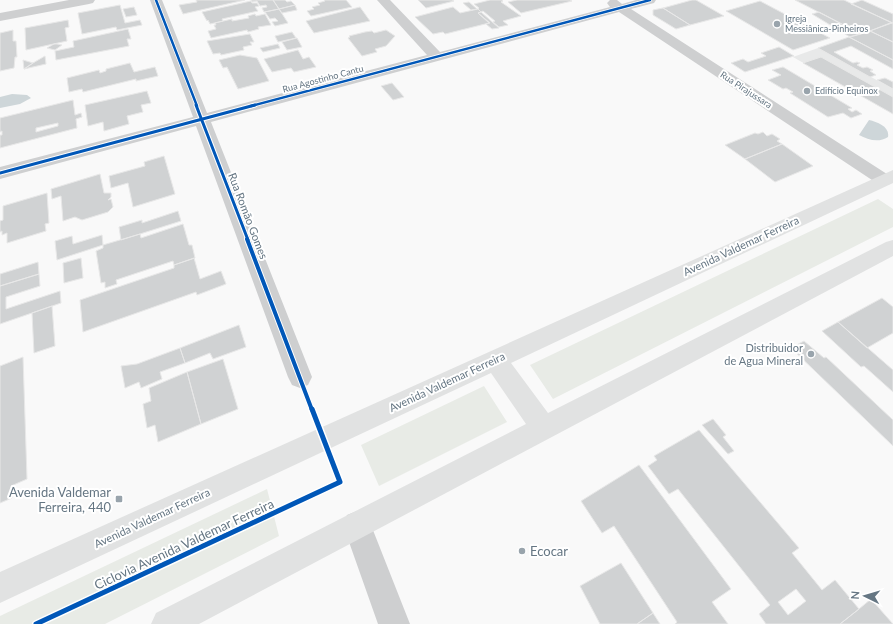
<svg xmlns="http://www.w3.org/2000/svg" width="893" height="624" font-family="Lato,sans-serif">
<style>
.built{fill:#e8e9e9}
.green{fill:#e8ebe6}
.water{fill:#ced6d9}
.building{fill:#d0d2d3;stroke:#e8e8e8;fill-rule:evenodd}
.lines{fill:none;stroke-linecap:round;stroke-linejoin:round}
.street{fill:#cecfd0;fill-rule:evenodd}
.secondary{fill:#e1e2e2;fill-rule:evenodd}
.cycleway-far3-casing{stroke:#fff;stroke-width:4}
.cycleway-far2-casing{stroke:#fff;stroke-width:5}
.cycleway-far1-casing{stroke:#fff;stroke-width:6}
.cycleway-casing{stroke:#fff;stroke-width:8}
.cycleway-far3{stroke:#0057b8;stroke-width:2.5}
.cycleway-far2{stroke:#0057b8;stroke-width:3}
.cycleway-far1{stroke:#0057b8;stroke-width:4}
.cycleway{stroke:#0057b8;stroke-width:5}
.poi-dot{fill:#99a4ac;stroke:#fff;stroke-width:1.5}
.labels{text-anchor:middle;stroke-width:4;stroke-linejoin:round;paint-order:stroke}
.far-poi-label{font-size:9px;fill:#657683;stroke:#fff;text-anchor:start}
.far-street-label{font-size:9px;fill:#657683;stroke:#fff}
.street-label{font-size:11px;fill:#657683;stroke:#fff}
.poi-label{font-size:11px;fill:#657683;stroke:#fff;text-anchor:end}
.near-poi-label{font-size:13px;fill:#657683;stroke:#fff;text-anchor:end}
.near-street-label{font-size:13px;fill:#657683;stroke:#fff}
</style>
<rect width="100%" height="100%" fill="#f9f9f9"/>
<!-- built -->
<path class="built" d="M 818,48 L 893,89 L 893,114 L 793,57 Z"/>
<!-- green -->
<path class="green" d="M 878,199 L 893,209 L 893,227 L 553,399 L 530,365 Z
M 484,386 L 507,422 L 379,486 L 361,445 Z
M 267,489 L 279,536 L 105,624 L 0,624 L 0,616 Z"/>
<!-- water -->
<path class="water" d="M 12,94 L 27,95 L 31,98 L 20,104 L 0,108 L 0,97 Z
M 869,120 C 878,122 890,127 888,137 C 879,143 868,140 859,135 Z"/>
<!-- building -->
<path class="building" d="M 196,0 L 245,0 L 183,14 L 179,5 L 197,2 Z
M 251,0 L 273,0 L 279,9 L 264,12 L 262,8 L 267,7 L 266,5 L 260,6 L 257,1 L 252,2 Z
M 273,0 L 285,0 L 287,2 L 291,1 L 295,5 L 279,9 Z
M 324,0 L 346,0 L 352,7 L 311,16 L 307,11 L 314,9 L 312,7 L 320,5 L 318,3 L 325,1 Z
M 418,0 L 452,0 L 454,1 L 426,8 Z
M 490,0 L 502,0 L 503,1 L 501,2 L 521,16 L 503,21 L 508,25 L 499,27 L 493,22 L 495,21 L 483,11 L 481,12 L 478,9 L 479,8 L 474,4 Z
M 517,0 L 570,0 L 572,1 L 521,13 L 508,2 Z
M 692,0 L 696,0 L 724,16 L 690,25 L 663,8 Z
M 795,0 L 844,0 L 892,23 L 861,34 Z
M 862,0 L 893,14 L 893,23 L 851,4 Z
M 251,1 L 252,3 L 257,3 L 259,6 L 255,7 L 258,11 L 222,19 L 223,21 L 210,24 L 208,20 L 207,21 L 202,12 Z
M 760,1 L 830,38 L 793,50 L 726,11 Z
M 469,2 L 477,9 L 471,10 L 463,3 Z
M 120,5 L 125,23 L 140,20 L 142,25 L 117,30 L 116,27 L 82,34 L 78,13 Z
M 295,5 L 297,10 L 282,13 L 279,9 Z
M 134,7 L 137,15 L 126,17 L 123,9 Z
M 360,7 L 370,21 L 314,33 L 306,21 Z
M 453,7 L 460,13 L 478,9 L 481,12 L 478,13 L 489,23 L 445,34 L 443,32 L 433,34 L 415,17 Z
M 663,8 L 690,25 L 676,29 L 653,15 L 653,10 Z
M 279,9 L 288,23 L 275,26 L 272,22 L 278,21 L 275,18 L 270,19 L 265,12 Z
M 481,12 L 499,28 L 492,29 L 486,24 L 490,23 L 478,13 Z
M 819,12 L 861,34 L 850,37 L 812,14 Z
M 255,14 L 256,16 L 265,14 L 271,25 L 258,27 L 259,29 L 248,32 L 247,30 L 211,38 L 208,31 L 216,29 L 214,25 L 216,25 L 215,23 L 232,19 L 232,21 L 249,18 L 248,16 Z
M 68,20 L 69,27 L 65,28 L 67,41 L 26,50 L 25,28 Z
M 890,23 L 893,23 L 893,42 L 870,31 Z
M 128,29 L 131,39 L 127,39 L 129,46 L 56,60 L 55,51 L 74,47 L 73,41 Z
M 13,30 L 13,41 L 16,41 L 17,57 L 15,57 L 14,68 L 0,71 L 0,33 Z
M 386,30 L 395,36 L 386,46 L 375,49 L 377,52 L 362,56 L 348,38 L 350,37 L 349,36 L 365,32 L 372,31 L 374,33 Z
M 870,31 L 893,42 L 893,60 L 849,37 Z
M 292,32 L 296,38 L 278,42 L 275,36 Z
M 250,34 L 254,42 L 250,42 L 252,45 L 243,47 L 244,50 L 221,55 L 220,53 L 213,54 L 207,41 Z
M 849,37 L 893,60 L 893,69 L 851,46 L 834,52 L 853,63 L 857,62 L 860,63 L 857,65 L 863,68 L 867,67 L 873,70 L 870,71 L 876,75 L 870,77 L 818,48 Z
M 297,38 L 302,47 L 287,50 L 282,42 Z
M 54,44 L 57,44 L 62,45 L 55,50 L 47,48 Z
M 278,44 L 280,48 L 263,52 L 260,48 Z
M 779,47 L 794,56 L 745,72 L 731,63 L 743,59 L 748,62 L 766,56 L 761,53 Z
M 298,50 L 303,59 L 309,57 L 316,67 L 294,72 L 291,68 L 272,72 L 264,59 Z
M 240,55 L 257,58 L 269,81 L 238,89 L 227,67 L 223,68 L 219,60 Z
M 45,56 L 46,64 L 24,69 L 33,63 Z
M 821,57 L 893,97 L 893,114 L 803,63 Z
M 23,60 L 33,63 L 24,69 Z
M 130,63 L 134,72 L 155,67 L 158,76 L 136,81 L 136,79 L 83,92 L 82,89 L 69,92 L 67,78 L 99,70 L 100,73 L 106,71 L 106,69 Z
M 783,67 L 852,108 L 848,109 L 852,112 L 856,110 L 862,114 L 851,118 L 843,113 L 828,117 L 790,93 L 793,92 L 786,88 L 783,89 L 768,80 L 781,75 L 772,70 Z
M 885,78 L 893,82 L 893,89 L 877,80 Z
M 392,83 L 404,97 L 393,100 L 381,86 Z
M 147,91 L 151,103 L 141,105 L 143,112 L 127,116 L 129,124 L 104,131 L 103,122 L 88,126 L 85,105 Z
M 73,100 L 75,115 L 81,113 L 82,117 L 76,119 L 77,128 L 0,148 L 0,135 L 2,135 L 2,131 L 0,132 L 0,118 ZM 58,123 L 58,126 L 36,132 L 36,128 Z
M 763,132 L 767,136 L 772,134 L 780,139 L 777,141 L 782,144 L 745,159 L 725,145 L 755,133 L 758,134 Z
M 782,144 L 813,166 L 775,182 L 745,159 Z
M 164,156 L 175,194 L 133,207 L 128,183 L 111,188 L 109,176 L 145,166 L 144,162 Z
M 100,174 L 104,193 L 111,193 L 111,197 L 108,200 L 111,199 L 113,207 L 108,212 L 82,220 L 75,217 L 63,221 L 61,196 L 52,199 L 51,189 Z
M 47,193 L 49,223 L 45,224 L 46,231 L 7,243 L 7,233 L 2,235 L 2,231 L 0,232 L 0,221 L 3,220 L 3,206 Z
M 178,211 L 181,221 L 121,240 L 119,227 L 142,220 L 142,223 Z
M 183,224 L 189,245 L 192,245 L 195,258 L 174,265 L 173,261 L 116,280 L 117,284 L 105,288 L 105,282 L 101,283 L 96,251 L 103,248 L 103,245 L 140,234 L 141,238 Z
M 102,235 L 103,245 L 57,260 L 55,241 L 72,236 L 73,244 Z
M 81,258 L 83,278 L 64,283 L 63,263 Z
M 194,258 L 200,279 L 221,271 L 226,284 L 197,295 L 196,292 L 83,332 L 80,300 L 174,268 L 174,265 Z
M 38,262 L 39,274 L 0,286 L 0,274 Z
M 39,274 L 40,286 L 6,297 L 6,309 L 60,291 L 61,303 L 0,324 L 0,286 Z
M 882,298 L 893,307 L 893,333 L 867,348 L 838,322 Z
M 52,306 L 55,346 L 34,353 L 32,313 Z
M 838,322 L 893,370 L 893,392 L 864,366 L 861,367 L 822,331 Z
M 239,325 L 246,347 L 213,359 L 210,353 L 185,363 L 180,348 Z
M 804,341 L 824,358 L 826,357 L 893,420 L 893,446 L 791,348 Z
M 180,348 L 185,363 L 160,372 L 162,379 L 141,388 L 139,382 L 125,388 L 121,366 L 137,364 Z
M 23,357 L 27,479 L 11,486 L 12,498 L 0,503 L 0,366 Z
M 223,359 L 238,409 L 201,424 L 187,372 Z
M 187,372 L 201,424 L 158,442 L 155,425 L 147,428 L 143,404 L 151,401 L 149,388 Z
M 713,419 L 726,435 L 723,437 L 734,451 L 728,454 L 702,425 Z
M 699,430 L 799,548 L 792,553 L 822,590 L 835,580 L 859,609 L 840,624 L 766,624 L 759,614 L 770,605 L 678,489 L 669,494 L 648,466 L 657,460 L 654,456 ZM 796,589 L 806,601 L 788,615 L 778,602 Z
M 639,465 L 731,589 L 712,602 L 728,624 L 675,624 L 677,622 L 614,526 L 602,533 L 581,501 Z
M 621,563 L 653,613 L 637,624 L 600,624 L 580,586 Z
M 871,599 L 893,624 L 840,624 L 859,609 Z
M 653,613 L 660,624 L 637,624 Z"/>
<g class="lines">
<!-- street -->
<path class="street" d="M 69,0 L 95,0 L 93,3 L 89,4 L 0,21 L 0,13 Z
M 150,0 L 162,0 L 207,113 L 427,55 L 377,0 L 390,0 L 440,52 L 610,7 L 607,3 L 610,0 L 617,0 L 622,4 L 636,0 L 656,0 L 654,3 L 631,9 L 890,176 L 893,180 L 890,184 L 884,186 L 878,184 L 619,12 L 211,122 L 312,377 L 308,385 L 300,388 L 292,385 L 288,377 L 196,126 L 0,179 L 0,167 L 193,117 Z
M 357,511 L 367,515 L 410,624 L 378,624 L 343,525 L 347,515 Z"/>
<!-- secondary -->
<path class="secondary" d="M 893,170 L 893,183 L 511,363 L 548,413 L 886,242 L 893,240 L 893,256 L 199,624 L 151,624 L 156,613 L 526,424 L 491,373 L 0,603 L 0,572 Z"/>
<defs>
<path id="cycleway-far3" d="M 156,0 L 197,106
M 251,106 L 650,0"/>
<path id="cycleway-far2" d="M 196,105 L 248,240
M 0,173 L 255,105"/>
<path id="cycleway-far1" d="M 247,239 L 312,410"/>
<path id="cycleway" d="M 36,624 L 340,482 L 312,409"/>
</defs>
<!-- cycleway-far3 casing -->
<use href="#cycleway-far3" class="cycleway-far3-casing"/>
<!-- cycleway-far2 casing -->
<use href="#cycleway-far2" class="cycleway-far2-casing"/>
<!-- cycleway-far1 casing -->
<use href="#cycleway-far1" class="cycleway-far1-casing"/>
<!-- cycleway casing -->
<use href="#cycleway" class="cycleway-casing"/>
<!-- cycleway-far3 -->
<use href="#cycleway-far3" class="cycleway-far3"/>
<!-- cycleway-far2 -->
<use href="#cycleway-far2" class="cycleway-far2"/>
<!-- cycleway-far1 -->
<use href="#cycleway-far1" class="cycleway-far1"/>
<!-- cycleway -->
<use href="#cycleway" class="cycleway"/>
</g>
<!-- markers -->
<g class="poi-dot">
<circle cx="777" cy="24" r="4"/>
<circle cx="807" cy="91" r="4"/>
<circle cx="811" cy="354" r="4"/>
<rect x="115" y="495" width="8" height="8" rx="2"/>
<circle cx="522" cy="551" r="4"/>
</g>
<g class="labels">
<!-- far-poi labels -->
<g class="far-poi-label">
<text x="785" y="22">Igreja<tspan x="785" dy="10">Messiânica-Pinheiros</tspan></text>
<text x="815" y="94">Edifício Equinox</text>
</g>
<!-- far-street labels -->
<g class="far-street-label">
<text transform="translate(323 79) rotate(-15)" y="3">Rua Agostinho Cantu</text>
<text transform="translate(746 90) rotate(33)" y="3">Rua Pirajussara</text>
</g>
<!-- street labels -->
<g class="street-label">
<text transform="translate(248 216) rotate(69)" y="4">Rua Romão Gomes</text>
<text transform="translate(741 246) rotate(-25)" y="4">Avenida Valdemar Ferreira</text>
<text transform="translate(447 382) rotate(-25)" y="4">Avenida Valdemar Ferreira</text>
<text transform="translate(152 518) rotate(-25)" y="4">Avenida Valdemar Ferreira</text>
</g>
<!-- poi labels -->
<g class="poi-label">
<text x="803" y="352">Distribuidor<tspan x="803" dy="13">de Agua Mineral</tspan></text>
</g>
<!-- near-poi labels -->
<g class="near-poi-label">
<text x="111" y="497">Avenida Valdemar<tspan x="111" dy="15">Ferreira, 440</tspan></text>
<text x="530" y="556" text-anchor="start">Ecocar</text>
</g>
<!-- near-street labels -->
<g class="near-street-label">
<text transform="translate(184 544) rotate(-25)" y="5">Ciclovia Avenida Valdemar Ferreira</text>
</g>
</g>
<!-- north arrow -->
<g transform="translate(865 596) rotate(275)" stroke="#ffffff" stroke-width="3" paint-order="stroke">
<path d="M0-3L7 15L0 10L-7 15Z" fill="#657683"/>
<text y="-6" font-size="11" font-weight="bold" text-anchor="middle" fill="#657683">N</text>
</g>
</svg>
